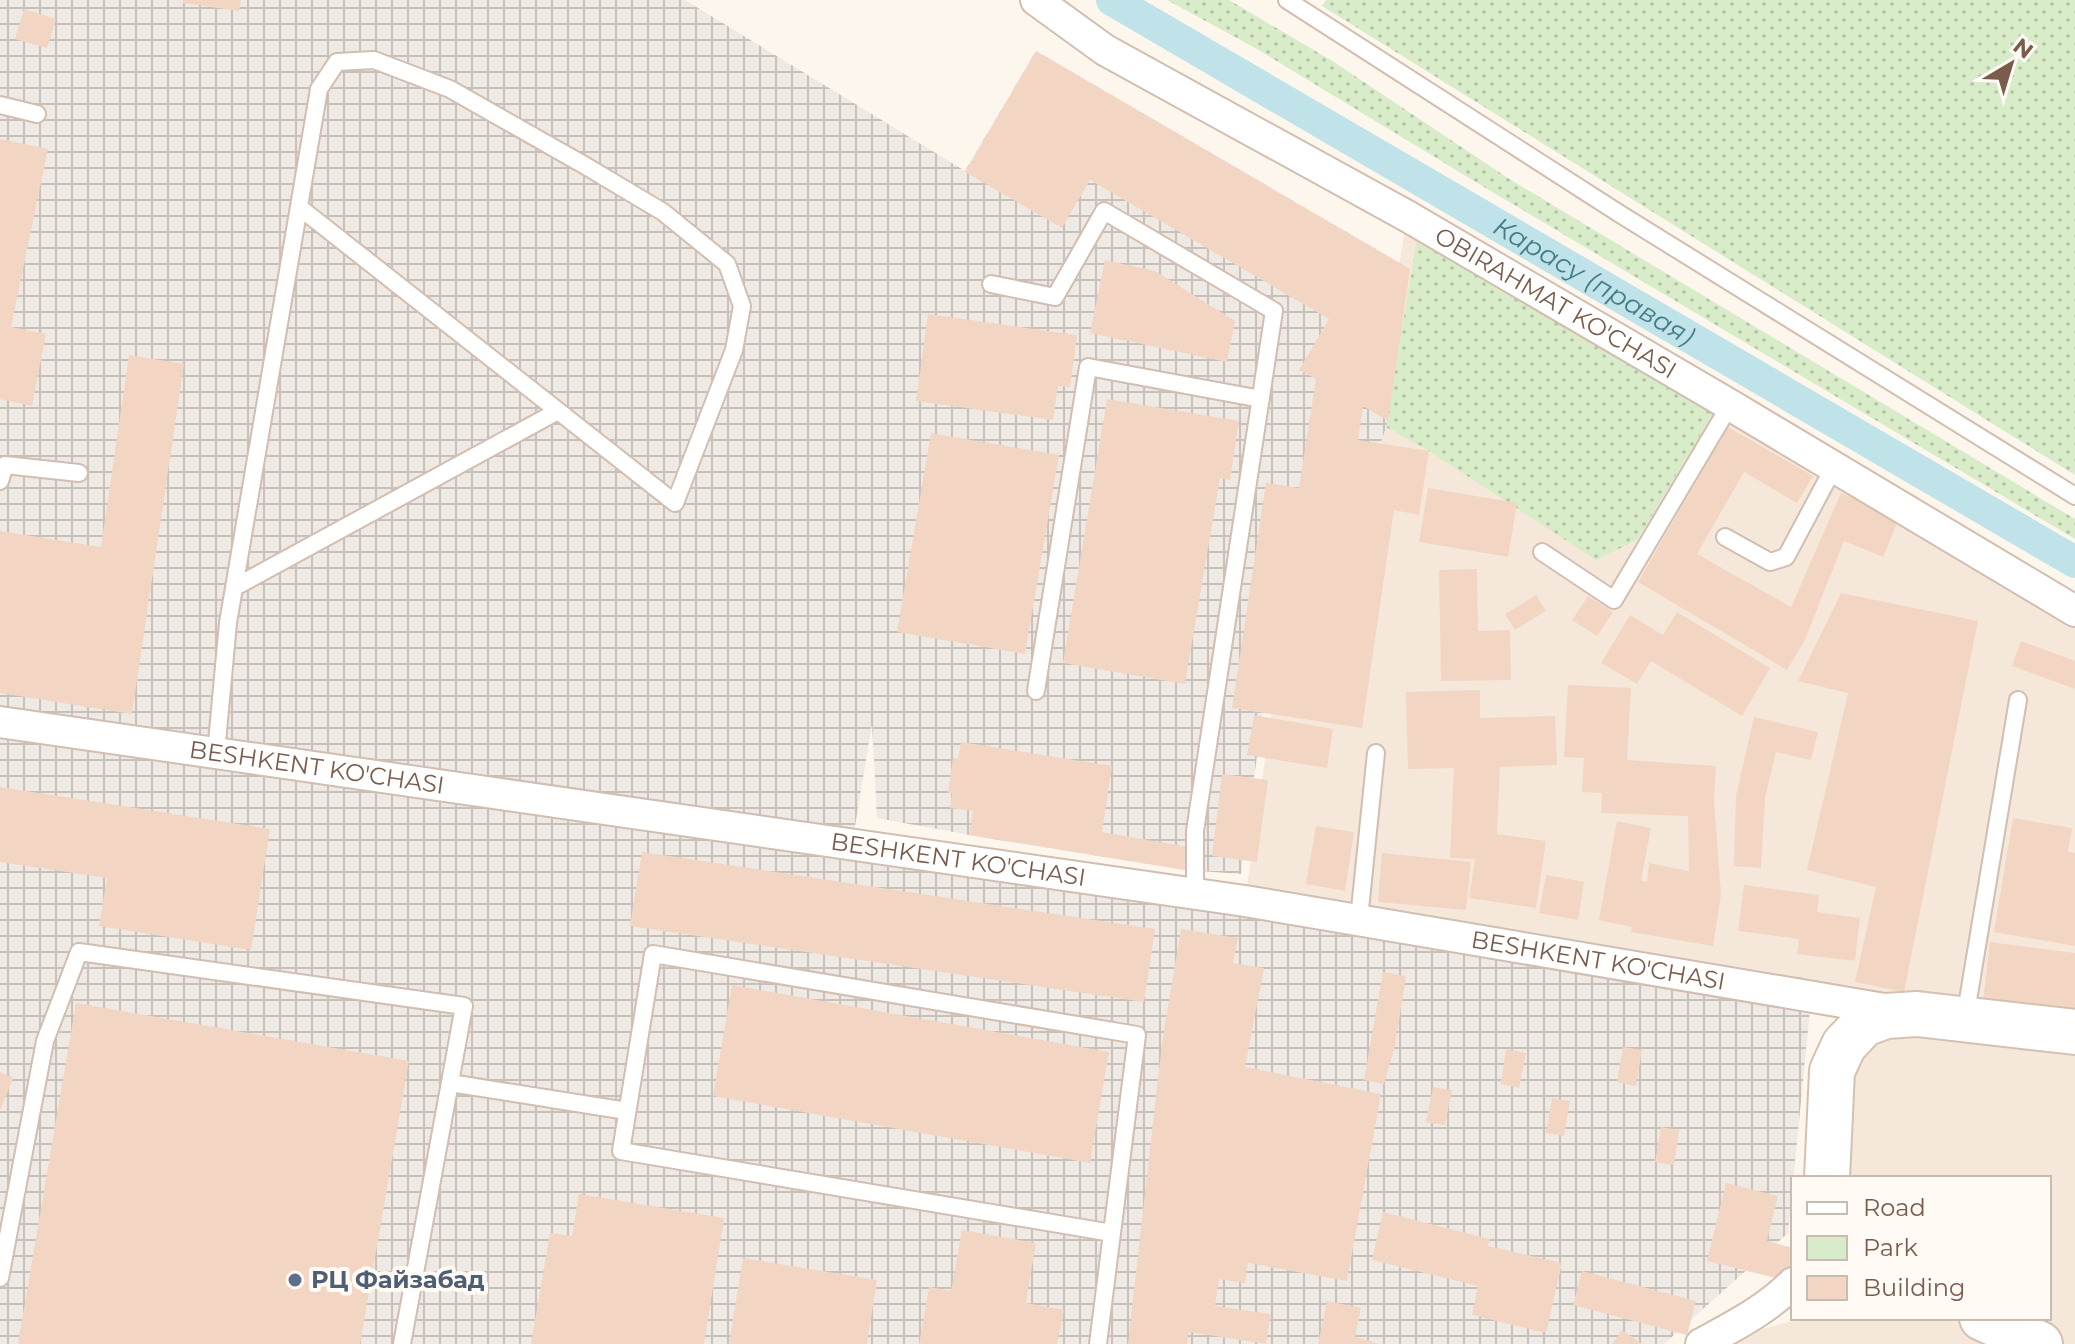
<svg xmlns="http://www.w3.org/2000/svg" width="2075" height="1344" font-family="Montserrat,sans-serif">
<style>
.residential{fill:#f5e8da}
.industrial{fill:url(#industrial-grid)}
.green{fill:url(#green-dots)}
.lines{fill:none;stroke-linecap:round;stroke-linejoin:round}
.canal{stroke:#bfe3e8;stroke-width:32}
.building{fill:#f3d5c3}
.lane-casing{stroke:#d1beb0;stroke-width:20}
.street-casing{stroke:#d1beb0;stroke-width:34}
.secondary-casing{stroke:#d6c0b0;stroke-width:48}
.lane{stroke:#fff;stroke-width:16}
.street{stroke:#fff;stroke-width:30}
.secondary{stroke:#fff;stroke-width:44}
.service-dot{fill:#5c6f8a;stroke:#fffaf3;stroke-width:3}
.labels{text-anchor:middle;stroke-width:8;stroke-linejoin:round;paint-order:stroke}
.street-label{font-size:24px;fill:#7a5c4d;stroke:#fffaf3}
.service-label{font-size:24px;font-weight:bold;fill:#4e5e75;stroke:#fffaf3;text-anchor:start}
.water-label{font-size:26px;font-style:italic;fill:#437c86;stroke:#fffaf3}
</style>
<defs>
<pattern id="industrial-grid" width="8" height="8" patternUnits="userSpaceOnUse" patternTransform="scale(2)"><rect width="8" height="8" fill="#efe9e4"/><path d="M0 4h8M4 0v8" fill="none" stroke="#c7c0bb"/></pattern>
<pattern id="green-dots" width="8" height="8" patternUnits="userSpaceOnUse" patternTransform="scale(2)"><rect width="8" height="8" fill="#d8ecc9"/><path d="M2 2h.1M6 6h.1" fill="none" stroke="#b4c2a5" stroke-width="1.8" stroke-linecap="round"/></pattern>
</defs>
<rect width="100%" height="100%" fill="#fdf6ec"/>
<!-- residential -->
<path class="residential" d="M 1407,216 L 2075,611 L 2075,1344 L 1702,1344 L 1805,1318 L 2049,1318 L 2049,1178 L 1827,1178 L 1863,1024 L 1245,901 L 1302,496 L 1361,503 Z"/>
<!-- industrial -->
<path class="industrial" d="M 0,0 L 685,0 L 965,171 L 1036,51 L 1410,269 L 1388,421 L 1361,504 L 1302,497 L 1262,719 L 1241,874 L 1185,870 L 969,835 L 877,818 L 872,724 L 854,832 L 1813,979 L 1788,1233 L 1664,1344 L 0,1344 Z"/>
<!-- green -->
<path class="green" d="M 1167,0 L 1229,0 L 1334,62 L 1511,180 L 2075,519 L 2075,539 L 1479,184 L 1257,49 Z
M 1326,0 L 2075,0 L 2075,475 L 1322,6 Z
M 1417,239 L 1713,414 L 1637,540 L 1596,560 L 1429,451 L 1386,427 Z"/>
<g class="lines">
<!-- canal -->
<path class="canal" id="s1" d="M 1112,0 L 2075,562"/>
</g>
<!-- building -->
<path class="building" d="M 183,0 L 241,0 L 239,11 L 183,3 Z
M 24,9 L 56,19 L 47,48 L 15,39 Z
M 1036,51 L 1410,269 L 1388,421 L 1363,406 L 1358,440 L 1429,451 L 1419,515 L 1394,510 L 1362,728 L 1232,708 L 1266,483 L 1299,488 L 1316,379 L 1299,370 L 1329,319 L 1090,180 L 1062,228 L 965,172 Z
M 0,139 L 48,149 L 11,327 L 46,334 L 32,406 L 0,399 Z
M 1105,260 L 1155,271 L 1235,321 L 1227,362 L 1090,333 Z
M 928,314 L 1077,335 L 1070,387 L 1058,386 L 1053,420 L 916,401 Z
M 129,355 L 184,364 L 132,714 L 0,693 L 0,531 L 101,547 Z
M 1107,399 L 1239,421 L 1230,480 L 1220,478 L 1185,684 L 1063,663 Z
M 1728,427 L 1813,476 L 1797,503 L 1744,472 L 1697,554 L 1791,607 L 1841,493 L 1899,518 L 1883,557 L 1844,541 L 1804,642 L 1787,670 L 1638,582 Z
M 931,433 L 1059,455 L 1025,654 L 897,632 Z
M 1428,488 L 1517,503 L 1508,557 L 1419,542 Z
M 1477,569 L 1478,631 L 1510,630 L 1511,680 L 1441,681 L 1439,570 Z
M 1841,593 L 1978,621 L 1904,992 L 1855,982 L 1876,887 L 1807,870 L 1848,693 L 1798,681 Z
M 1536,595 L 1546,611 L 1515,630 L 1505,614 Z
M 1588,596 L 1613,612 L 1597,636 L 1572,620 Z
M 1677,612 L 1770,668 L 1742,716 L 1651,661 L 1637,684 L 1601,663 L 1630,615 L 1663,635 Z
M 2021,641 L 2075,661 L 2075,689 L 2012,666 Z
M 1568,685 L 1631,688 L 1627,760 L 1716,766 L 1714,800 L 1721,895 L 1713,946 L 1631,932 L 1632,927 L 1599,920 L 1617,821 L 1651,828 L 1641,881 L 1647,882 L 1649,863 L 1689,871 L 1688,816 L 1601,813 L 1602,793 L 1582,792 L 1584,758 L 1564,757 Z
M 1480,690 L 1480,718 L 1555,716 L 1557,765 L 1500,767 L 1497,834 L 1546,841 L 1536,908 L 1469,898 L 1475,859 L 1450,858 L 1454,768 L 1408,769 L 1406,692 Z
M 1254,715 L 1333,729 L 1327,768 L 1247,755 Z
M 1754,717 L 1818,732 L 1811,760 L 1776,752 L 1765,798 L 1761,868 L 1734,866 L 1736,796 Z
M 961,742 L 1112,766 L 1102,832 L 1188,847 L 1185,870 L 969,835 L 973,811 L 950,808 L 952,794 L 948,793 L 953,758 L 958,759 Z
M 1222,774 L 1268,780 L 1257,862 L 1212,856 Z
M 0,787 L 270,829 L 251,950 L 99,926 L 107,878 L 0,862 Z
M 2013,818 L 2072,828 L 2068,852 L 2075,853 L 2075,946 L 1994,932 Z
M 1316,826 L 1354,832 L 1345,891 L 1306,884 Z
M 642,852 L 1155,929 L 1144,1002 L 630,926 Z
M 1382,853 L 1471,862 L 1466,910 L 1378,902 Z
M 1546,875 L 1584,882 L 1578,920 L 1539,913 Z
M 1744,885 L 1819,895 L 1817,912 L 1860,918 L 1855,961 L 1797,954 L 1799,939 L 1738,931 Z
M 1181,929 L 1238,938 L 1233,963 L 1264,968 L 1245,1067 L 1381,1094 L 1347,1281 L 1248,1263 L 1245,1283 L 1219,1279 L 1215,1306 L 1271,1314 L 1266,1344 L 1189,1332 L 1187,1344 L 1128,1344 L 1162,1043 Z
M 1990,942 L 2075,953 L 2075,1013 L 1983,1001 Z
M 1383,972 L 1406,976 L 1395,1046 L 1384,1084 L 1364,1080 Z
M 732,985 L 1109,1052 L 1090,1163 L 713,1096 Z
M 76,1003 L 409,1061 L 360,1344 L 18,1344 Z
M 1623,1047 L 1642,1050 L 1636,1086 L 1617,1082 Z
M 1506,1049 L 1526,1053 L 1519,1088 L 1501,1084 Z
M 0,1072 L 13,1078 L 0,1111 Z
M 1433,1087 L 1452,1090 L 1445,1125 L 1426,1122 Z
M 1552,1098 L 1570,1101 L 1564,1136 L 1546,1133 Z
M 1661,1127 L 1679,1130 L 1674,1165 L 1655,1162 Z
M 1726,1183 L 1778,1196 L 1767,1241 L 1793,1248 L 1793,1262 L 1788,1281 L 1707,1261 Z
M 579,1194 L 724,1218 L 704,1344 L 531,1344 L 550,1233 L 572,1236 Z
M 1383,1212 L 1490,1239 L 1488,1246 L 1562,1263 L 1546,1333 L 1472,1315 L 1478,1286 L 1372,1260 Z
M 962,1230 L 1036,1243 L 1026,1303 L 1064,1310 L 1057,1344 L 919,1344 L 929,1287 L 951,1291 Z
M 743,1258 L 877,1280 L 867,1344 L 729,1344 Z
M 1582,1271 L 1696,1301 L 1687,1335 L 1573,1305 Z
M 1327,1301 L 1361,1308 L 1355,1337 L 1380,1344 L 1318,1344 Z
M 1622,1330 L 1642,1344 L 1612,1344 Z"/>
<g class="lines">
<defs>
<path id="lane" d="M 1287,0 L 1620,214 L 2075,496
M 0,105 L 37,114
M 991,284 L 1055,297 L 1104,211 L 1274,311 L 1195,831 L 1195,894
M 0,481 L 5,465 L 79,473
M 1725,537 L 1770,562 L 1786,557 L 1834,467
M 1542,552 L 1614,600 L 1730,405
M 235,587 L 558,411
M 1036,691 L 1088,367 L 1261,399
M 216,753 L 228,623 L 319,89 L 337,62 L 374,60 L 450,89 L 584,165 L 663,212 L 727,264 L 742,306 L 734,350 L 675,503 L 299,207
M 1359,919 L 1376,753
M 1965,1018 L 2018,700
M 450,1083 L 627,1111
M 0,1278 L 45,1041 L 79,952 L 464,1006 L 402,1344
M 1098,1344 L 1137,1035 L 653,954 L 621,1151 L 1112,1233"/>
<g id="street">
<path id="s2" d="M 1036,0 L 1105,50 L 1407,216 L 1730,405 L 2075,611"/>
<path id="s3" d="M 0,722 L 1245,901 L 1896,1011"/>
<path d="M 1701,1344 C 1734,1326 1766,1310 1793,1283"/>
</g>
<path id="secondary" d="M 1827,1178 L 1832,1071 L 1844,1045 L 1864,1024 L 1886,1016 L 1917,1014 L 2075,1032
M 1982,1318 L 2040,1344"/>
</defs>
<!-- lane casing -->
<use href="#lane" class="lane-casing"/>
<!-- street casing -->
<use href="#street" class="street-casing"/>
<!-- secondary casing -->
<use href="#secondary" class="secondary-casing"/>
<!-- lane -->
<use href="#lane" class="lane"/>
<!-- street -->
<use href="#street" class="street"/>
<!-- secondary -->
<use href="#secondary" class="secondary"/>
</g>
<!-- markers -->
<circle class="service-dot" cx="295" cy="1280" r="8"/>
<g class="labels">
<!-- street labels -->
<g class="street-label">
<text dy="8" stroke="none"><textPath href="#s2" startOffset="602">OBIRAHMAT KO'CHASI</textPath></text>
<text dy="8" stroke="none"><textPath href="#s3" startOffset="320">BESHKENT KO'CHASI</textPath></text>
<text dy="8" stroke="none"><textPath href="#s3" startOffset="968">BESHKENT KO'CHASI</textPath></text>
<text dy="8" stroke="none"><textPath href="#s3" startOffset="1616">BESHKENT KO'CHASI</textPath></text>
</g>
<!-- service labels -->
<g class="service-label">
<text x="311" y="1288">РЦ Файзабад</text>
</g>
<!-- water labels -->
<g class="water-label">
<text dy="9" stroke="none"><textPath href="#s1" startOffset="558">Карасу (правая)</textPath></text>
</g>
</g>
<!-- legend -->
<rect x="1791" y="1176" width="260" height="144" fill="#fffaf3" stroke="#cabbb1" stroke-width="2"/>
<rect x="1807" y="1202" width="40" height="12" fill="#ffffff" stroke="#cabbb1" stroke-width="2"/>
<text x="1863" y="1216" font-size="24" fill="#7a5c4d">Road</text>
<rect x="1807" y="1236" width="40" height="24" fill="#d8ecc9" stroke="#cabbb1" stroke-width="2"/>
<text x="1863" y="1256" font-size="24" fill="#7a5c4d">Park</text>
<rect x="1807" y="1276" width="40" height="24" fill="#f3d5c3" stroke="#cabbb1" stroke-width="2"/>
<text x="1863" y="1296" font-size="24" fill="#7a5c4d">Building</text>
<!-- north arrow -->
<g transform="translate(2011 64) rotate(38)" stroke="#fffaf3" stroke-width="6" paint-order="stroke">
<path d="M0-6L14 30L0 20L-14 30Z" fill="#7a5c4d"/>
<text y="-12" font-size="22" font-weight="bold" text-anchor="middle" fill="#7a5c4d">N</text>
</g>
</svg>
